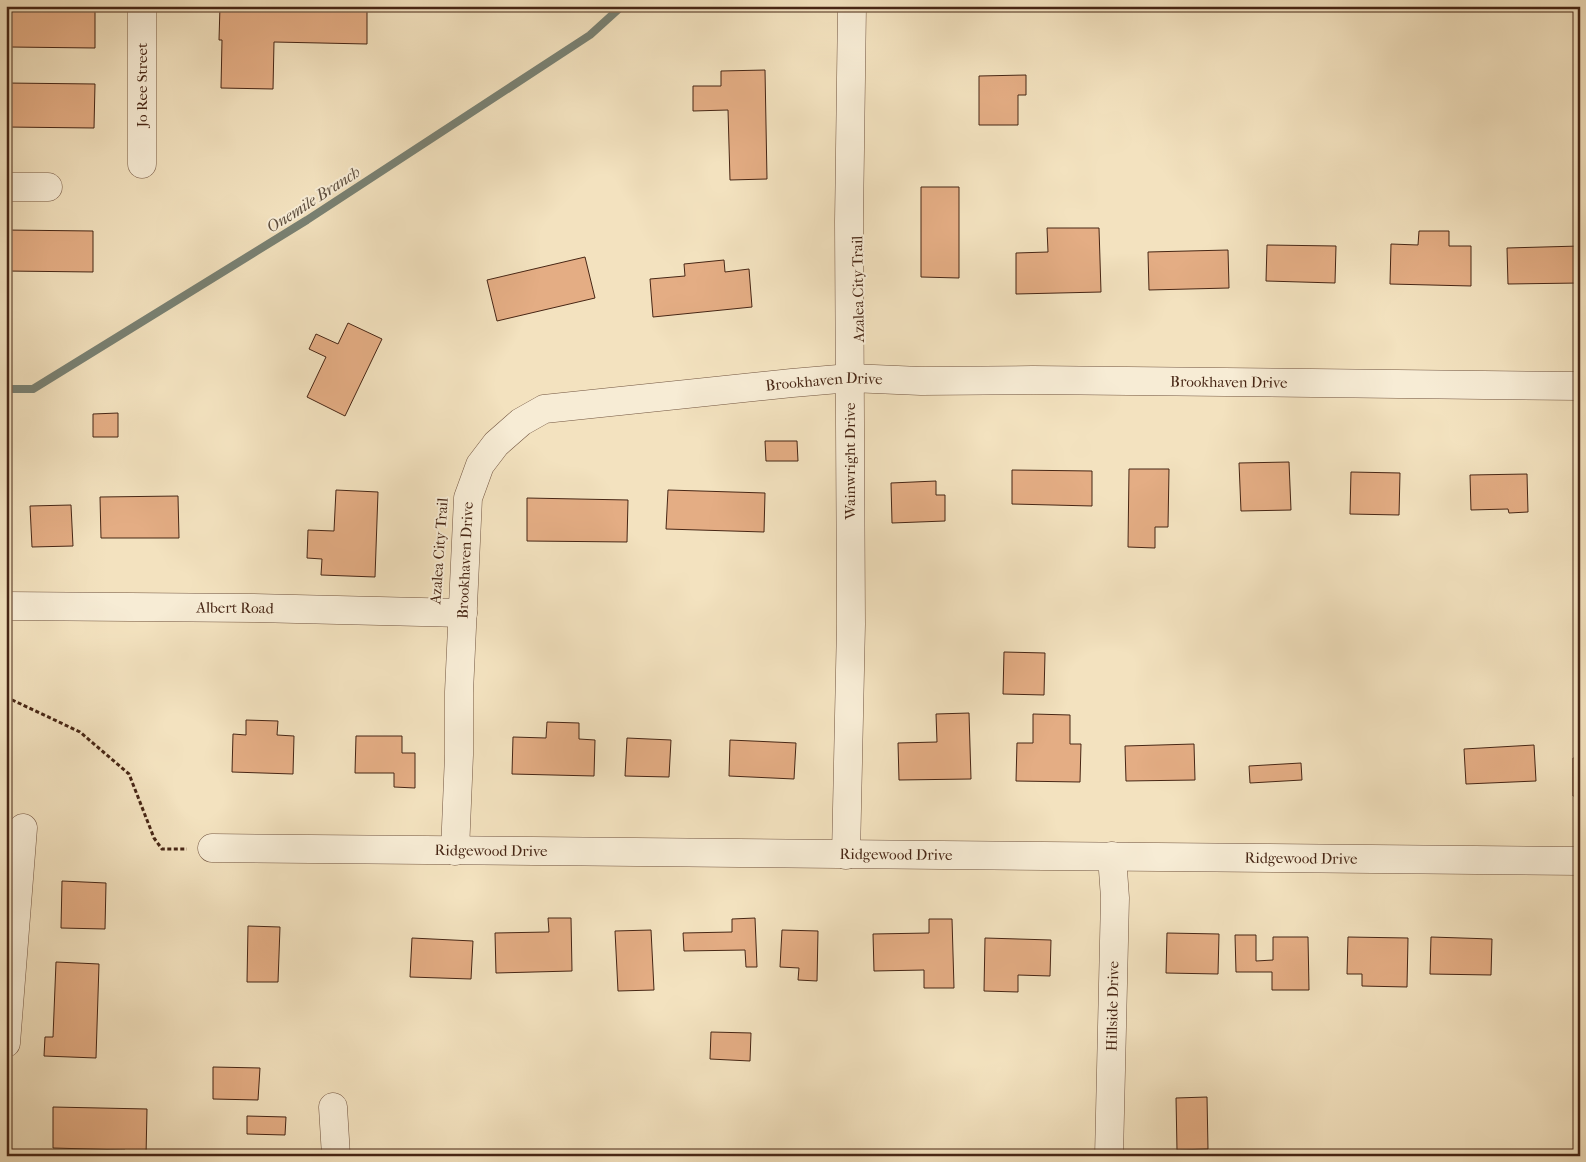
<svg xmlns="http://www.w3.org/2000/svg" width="1586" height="1162" font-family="'IM FELL French Canon',serif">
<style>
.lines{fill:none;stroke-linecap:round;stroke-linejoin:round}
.stream{stroke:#798173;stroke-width:8}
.building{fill:#e4ad84;stroke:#472615}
.minor-casing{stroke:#725540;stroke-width:29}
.path{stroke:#472615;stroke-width:3;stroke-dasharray:4 2.5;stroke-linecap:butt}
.minor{stroke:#f7ecd5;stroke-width:28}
.labels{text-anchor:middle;stroke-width:4;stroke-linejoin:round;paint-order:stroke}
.street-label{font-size:15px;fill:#472615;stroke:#f7ecd5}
.water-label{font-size:16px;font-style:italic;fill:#5c4c3c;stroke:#f7ecd5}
</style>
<rect width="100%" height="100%" fill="#f3e2bf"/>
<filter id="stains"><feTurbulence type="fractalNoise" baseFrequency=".004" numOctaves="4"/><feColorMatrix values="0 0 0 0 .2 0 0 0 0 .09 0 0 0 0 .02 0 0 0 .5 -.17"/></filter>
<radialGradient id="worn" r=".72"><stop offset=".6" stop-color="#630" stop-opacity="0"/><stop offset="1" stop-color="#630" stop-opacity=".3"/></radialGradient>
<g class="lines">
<!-- stream -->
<path class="stream" d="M 6,389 L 33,389 L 307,220 L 590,35 L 622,6"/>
</g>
<!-- building -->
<path class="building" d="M 11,6 L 95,6 L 95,48 L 10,47 Z
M 220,6 L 367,6 L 367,44 L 274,42 L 273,89 L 221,88 L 222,40 L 219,40 Z
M 765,70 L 767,179 L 730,180 L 728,110 L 693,111 L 693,86 L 721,86 L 721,71 Z
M 1026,75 L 1026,95 L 1018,95 L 1018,125 L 979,125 L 979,76 Z
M 6,83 L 95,84 L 94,128 L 6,127 Z
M 921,187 L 959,187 L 959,278 L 921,277 Z
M 1047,228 L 1099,228 L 1101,292 L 1016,294 L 1016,253 L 1048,252 Z
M 6,230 L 93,231 L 93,272 L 6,271 Z
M 1419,231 L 1449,231 L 1449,246 L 1471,246 L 1471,286 L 1390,284 L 1391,244 L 1418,245 Z
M 1267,245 L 1336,246 L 1335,283 L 1266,281 Z
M 1580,246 L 1580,283 L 1508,284 L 1507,248 Z
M 1228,250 L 1229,288 L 1149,290 L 1148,252 Z
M 585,257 L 595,298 L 497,321 L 487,280 Z
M 724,260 L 725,272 L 749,269 L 752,307 L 653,317 L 650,279 L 685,276 L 684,264 Z
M 348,323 L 382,339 L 345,416 L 307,397 L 326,357 L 309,349 L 316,334 L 338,344 Z
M 118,413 L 118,437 L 93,437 L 93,414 Z
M 765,441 L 797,441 L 798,461 L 766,461 Z
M 1289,462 L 1291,510 L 1241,511 L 1239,463 Z
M 1129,469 L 1169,469 L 1168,527 L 1155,527 L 1155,548 L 1128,547 Z
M 1012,470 L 1092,471 L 1092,506 L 1012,504 Z
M 1351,472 L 1400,473 L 1399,515 L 1350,514 Z
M 1578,473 L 1580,473 L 1580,528 L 1576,527 Z
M 1527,474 L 1528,512 L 1509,513 L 1508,509 L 1471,510 L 1470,475 Z
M 936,481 L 936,495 L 945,495 L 945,521 L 892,523 L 891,483 Z
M 336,490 L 378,492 L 375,577 L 321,575 L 322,559 L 307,558 L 308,530 L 334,531 Z
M 668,490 L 765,493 L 764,532 L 666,529 Z
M 178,496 L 179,538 L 101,538 L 100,497 Z
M 527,498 L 628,500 L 627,542 L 527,541 Z
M 71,505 L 73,546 L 32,547 L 30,506 Z
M 1004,652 L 1045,653 L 1044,695 L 1003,694 Z
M 969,713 L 971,779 L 899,780 L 898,743 L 937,742 L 936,714 Z
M 1033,714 L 1070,715 L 1070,744 L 1081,744 L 1080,782 L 1016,781 L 1017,743 L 1033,743 Z
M 246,720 L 278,721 L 277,735 L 294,736 L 293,774 L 232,772 L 233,734 L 246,735 Z
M 547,722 L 579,723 L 579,739 L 595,740 L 594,776 L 512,774 L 513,737 L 546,738 Z
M 356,736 L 402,736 L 402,753 L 415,753 L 415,788 L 394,787 L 394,773 L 355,773 Z
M 627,738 L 671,740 L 669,777 L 625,776 Z
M 730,740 L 796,743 L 794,779 L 729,776 Z
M 1194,744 L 1195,780 L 1126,781 L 1125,746 Z
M 1534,745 L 1536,781 L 1466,784 L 1464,749 Z
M 1573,758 L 1580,758 L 1580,796 L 1573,796 Z
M 1301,763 L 1302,780 L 1250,783 L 1249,766 Z
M 62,881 L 106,883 L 105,929 L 61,928 Z
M 548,918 L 571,918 L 572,971 L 496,973 L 495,933 L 549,932 Z
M 755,918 L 757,967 L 746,967 L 745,950 L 684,951 L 683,933 L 732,932 L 732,919 Z
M 929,919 L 952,919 L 954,988 L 924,988 L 924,970 L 874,971 L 873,934 L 929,933 Z
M 248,926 L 280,927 L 278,982 L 247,982 Z
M 651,930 L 654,990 L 618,991 L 615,931 Z
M 782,930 L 818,931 L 817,981 L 798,980 L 799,968 L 780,967 Z
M 1167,933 L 1219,934 L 1218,974 L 1166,973 Z
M 1235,935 L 1256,935 L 1256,961 L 1273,960 L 1273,937 L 1308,937 L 1309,990 L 1272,990 L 1272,972 L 1236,972 Z
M 1348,937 L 1408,938 L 1407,987 L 1362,986 L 1362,974 L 1347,974 Z
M 1431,937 L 1492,939 L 1491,975 L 1430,974 Z
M 412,938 L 473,941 L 471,979 L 410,977 Z
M 985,938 L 1051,940 L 1050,976 L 1018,975 L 1018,992 L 984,991 Z
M 56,962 L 99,964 L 96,1058 L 44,1056 L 45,1037 L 53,1037 Z
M 711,1032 L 751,1033 L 750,1061 L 710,1059 Z
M 213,1067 L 260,1068 L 258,1100 L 213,1099 Z
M 1207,1097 L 1208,1149 L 1177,1150 L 1176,1098 Z
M 53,1107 L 147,1109 L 146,1156 L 125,1156 L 125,1150 L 53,1148 Z
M 247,1116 L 286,1117 L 285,1135 L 247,1134 Z"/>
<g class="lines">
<defs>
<g id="minor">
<path d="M 142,164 L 142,6"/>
<path d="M 6,187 L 48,187"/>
<path id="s1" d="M 6,606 L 253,608 L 463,613"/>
<path id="s2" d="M 212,848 L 1580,861"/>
<path id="s3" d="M 455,851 L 459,755 L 459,692 L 468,498 L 480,465 L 496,444 L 521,422 L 544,409 L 792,383 L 850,378 L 921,381 L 1033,380 L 1580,386"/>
<path d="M 846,855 L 851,624 L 849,221 L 852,6"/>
<path d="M 6,1043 L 23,828"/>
<path d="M 333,1107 L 336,1156"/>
<path id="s4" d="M 1109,1156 L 1115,898 L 1112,856"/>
</g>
</defs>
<!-- minor casing -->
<use href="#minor" class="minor-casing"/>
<!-- path -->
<path class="path" d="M 6,697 L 80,732 L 129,774 L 154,838 L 162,849 L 187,849"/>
<!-- minor -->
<use href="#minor" class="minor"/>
</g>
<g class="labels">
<!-- street labels -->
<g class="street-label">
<text transform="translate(142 85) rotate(-90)" y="5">Jo Ree Street</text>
<text transform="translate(858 289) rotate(-91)" y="5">Azalea City Trail</text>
<text dy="5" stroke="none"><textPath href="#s3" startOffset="1161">Brookhaven Drive</textPath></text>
<text dy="5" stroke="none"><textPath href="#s3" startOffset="756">Brookhaven Drive</textPath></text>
<text transform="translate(850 461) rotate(-90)" y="5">Wainwright Drive</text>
<text transform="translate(439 551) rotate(-86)" y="5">Azalea City Trail</text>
<text dy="5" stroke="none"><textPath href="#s3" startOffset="291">Brookhaven Drive</textPath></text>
<text dy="5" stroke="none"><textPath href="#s1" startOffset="229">Albert Road</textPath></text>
<text dy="5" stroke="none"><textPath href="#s2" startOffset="279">Ridgewood Drive</textPath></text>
<text dy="5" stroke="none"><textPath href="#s2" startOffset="684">Ridgewood Drive</textPath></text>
<text dy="5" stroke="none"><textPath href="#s2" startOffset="1089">Ridgewood Drive</textPath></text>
<text dy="5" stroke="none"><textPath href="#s4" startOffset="150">Hillside Drive</textPath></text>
</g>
<!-- water labels -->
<g class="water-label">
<text transform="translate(313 199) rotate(-33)" y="6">Onemile Branch</text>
</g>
</g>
<!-- margin -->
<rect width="1586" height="1162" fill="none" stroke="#f3e2bf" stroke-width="25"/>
<rect x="8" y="8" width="1571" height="1147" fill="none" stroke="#472615" stroke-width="2.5"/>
<rect x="12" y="12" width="1561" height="1137" fill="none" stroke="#472615"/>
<rect width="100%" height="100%" filter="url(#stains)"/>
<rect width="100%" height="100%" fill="url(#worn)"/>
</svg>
